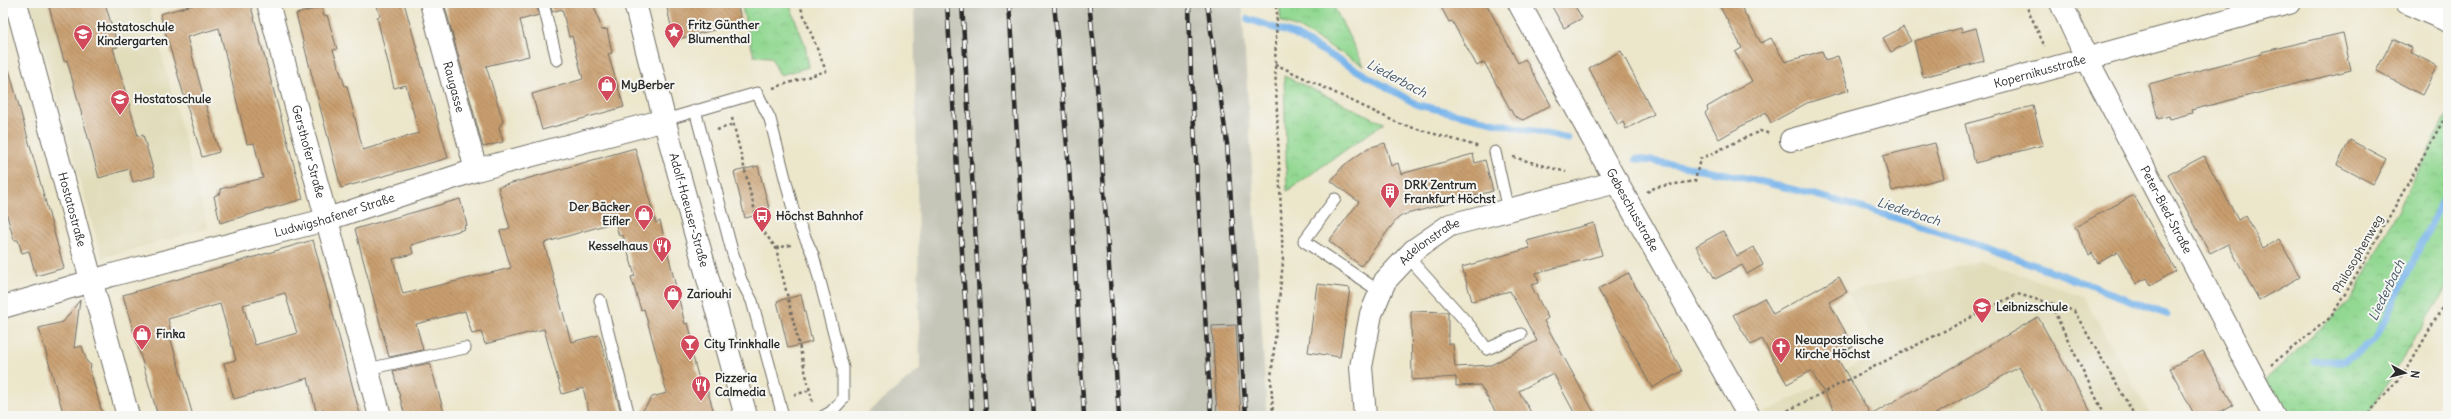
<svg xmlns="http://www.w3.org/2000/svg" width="2451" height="419" font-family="Delius,sans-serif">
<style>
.built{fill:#e1dcba}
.railway{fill:#c5c5b8}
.park{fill:url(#park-crowns);stroke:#5e825e}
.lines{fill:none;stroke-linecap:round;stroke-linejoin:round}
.stream{stroke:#79b5eb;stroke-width:7}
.building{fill:url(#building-back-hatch);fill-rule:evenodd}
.lane-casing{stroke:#6f6c63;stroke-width:13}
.street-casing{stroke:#6f6c63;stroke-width:24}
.secondary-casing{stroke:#6f6c63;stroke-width:24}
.path{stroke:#6f6c63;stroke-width:2.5;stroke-dasharray:3 3;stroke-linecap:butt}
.lane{stroke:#fff;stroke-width:11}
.street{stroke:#fff;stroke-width:22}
.secondary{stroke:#fff;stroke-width:22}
.rail-casing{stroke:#2b2b2b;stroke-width:4.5}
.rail{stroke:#f6f6f2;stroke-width:3;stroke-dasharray:9;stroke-linecap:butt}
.labels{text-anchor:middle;stroke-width:4;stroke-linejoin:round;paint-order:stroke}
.poi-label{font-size:12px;font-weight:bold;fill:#2b2b2b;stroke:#f6f6f2;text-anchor:start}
.street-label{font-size:12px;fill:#2b2b2b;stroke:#f6f6f2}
.water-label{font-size:13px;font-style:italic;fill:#425465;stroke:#f6f6f2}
</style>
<defs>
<pattern id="park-crowns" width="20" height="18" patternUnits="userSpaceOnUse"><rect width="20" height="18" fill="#92d892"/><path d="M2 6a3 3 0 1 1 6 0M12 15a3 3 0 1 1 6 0" fill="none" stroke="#7eba7e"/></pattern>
<pattern id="building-back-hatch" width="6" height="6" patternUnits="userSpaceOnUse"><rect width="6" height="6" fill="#c99f6f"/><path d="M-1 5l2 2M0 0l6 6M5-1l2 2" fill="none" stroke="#a3825b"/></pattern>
</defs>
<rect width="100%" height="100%" fill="#f6f6f2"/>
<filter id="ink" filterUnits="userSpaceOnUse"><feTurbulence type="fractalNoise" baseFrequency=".025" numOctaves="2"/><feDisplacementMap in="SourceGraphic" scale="8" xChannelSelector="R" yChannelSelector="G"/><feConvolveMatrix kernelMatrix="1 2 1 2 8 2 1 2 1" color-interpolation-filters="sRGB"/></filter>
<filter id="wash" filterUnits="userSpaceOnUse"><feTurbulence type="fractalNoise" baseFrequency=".012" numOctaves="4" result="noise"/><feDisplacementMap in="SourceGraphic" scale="16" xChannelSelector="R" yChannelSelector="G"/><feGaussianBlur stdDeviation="0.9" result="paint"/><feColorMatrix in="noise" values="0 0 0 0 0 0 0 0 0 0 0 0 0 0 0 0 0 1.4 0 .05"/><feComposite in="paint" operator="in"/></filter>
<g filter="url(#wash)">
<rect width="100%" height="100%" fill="#ece6cb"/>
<!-- built -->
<path class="built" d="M 31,3 L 148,3 L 208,228 L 102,258 Z
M 1979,261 L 2083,296 L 2151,416 L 1765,416 L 1763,414 L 1879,352 L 1847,292 Z"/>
<!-- railway -->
<path class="railway" d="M 914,3 L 1242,3 L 1267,416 L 863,416 L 920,369 Z"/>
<!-- park -->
<path class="park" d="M 741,3 L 789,3 L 805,45 L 809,67 L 780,75 L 771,57 L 754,56 Z
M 1279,3 L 1332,3 L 1364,66 L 1298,28 L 1281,22 Z
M 1284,76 L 1384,123 L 1287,191 Z
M 2448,112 L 2448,285 L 2369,413 L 2363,416 L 2283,416 L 2263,382 L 2353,298 Z"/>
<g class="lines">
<!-- stream -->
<path class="stream" d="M 1248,19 L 1293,34 L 1418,105 L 1568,139
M 1636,159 C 1817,182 1997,250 2166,314
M 2314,361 L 2345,361 L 2375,340 L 2448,189"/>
</g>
<g id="blocks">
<!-- building -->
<path class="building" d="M 48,3 L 105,3 L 118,47 L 113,48 L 138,136 L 143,135 L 155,176 L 133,182 L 129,169 L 99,178 L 67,60 L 64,61 Z
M 200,3 L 250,3 L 303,199 L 220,223 L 214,196 L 221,193 L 220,189 L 263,178 L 254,143 L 247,144 L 219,28 L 187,37 L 219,152 L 202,157 L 160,14 Z
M 376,3 L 404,3 L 448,158 L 341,188 L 296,14 L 322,7 L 324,16 L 327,15 L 337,49 L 333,50 L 345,86 L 347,86 L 363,150 L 419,133 L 406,85 L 394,88 L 377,17 L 380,16 Z
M 444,3 L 536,3 L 539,15 L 520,20 L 529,56 L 486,66 L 503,121 L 499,127 L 503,142 L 483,147 Z
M 550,3 L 593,3 L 602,30 L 607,29 L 612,53 L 608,54 L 624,107 L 542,130 L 532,94 L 583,79 L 572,36 L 569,37 L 562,9 L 552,12 Z
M 666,3 L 737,3 L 742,23 L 674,40 Z
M 1439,3 L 1486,3 L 1518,63 L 1525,59 L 1551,105 L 1523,120 L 1514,116 L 1484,62 L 1477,66 L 1452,21 L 1449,22 Z
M 1550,3 L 1573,3 L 1582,18 L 1564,28 Z
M 1718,3 L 1739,3 L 1761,43 L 1771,38 L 1785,62 L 1822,51 L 1825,60 L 1838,56 L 1849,90 L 1807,103 L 1771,123 L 1766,112 L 1719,139 L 1705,113 L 1708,110 L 1707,107 L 1752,81 L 1735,52 L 1742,48 Z
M 1903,27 L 1911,41 L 1891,52 L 1883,38 Z
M 1961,28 L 1962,32 L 1976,28 L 1984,61 L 1923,77 L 1914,41 Z
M 2343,33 L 2351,70 L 2191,110 L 2192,113 L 2170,119 L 2169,116 L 2158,119 L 2149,84 L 2261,54 L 2261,52 Z
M 2393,39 L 2412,48 L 2410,52 L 2437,66 L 2422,95 L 2376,71 Z
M 1621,51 L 1654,114 L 1626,129 L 1623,122 L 1618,125 L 1589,68 Z
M 9,70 L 64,268 L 36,276 L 29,251 L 22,253 L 18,240 L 14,240 L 3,202 L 3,71 Z
M 2033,106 L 2043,145 L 1975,163 L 1965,124 Z
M 2350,140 L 2386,159 L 2373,184 L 2337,165 Z
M 1385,143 L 1391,166 L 1398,163 L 1401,174 L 1473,154 L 1475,163 L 1485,160 L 1493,191 L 1403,215 L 1397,219 L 1361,266 L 1329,241 L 1359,202 L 1331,181 L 1343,166 L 1368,148 Z
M 1935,143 L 1944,178 L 1892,191 L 1883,156 Z
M 635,148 L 656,223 L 660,221 L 685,324 L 688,323 L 695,349 L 691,350 L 700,383 L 705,382 L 715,416 L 639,416 L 652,397 L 667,393 L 644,309 L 641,310 L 631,277 L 635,276 L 623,235 L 619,236 L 615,222 L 544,243 L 571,342 L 599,335 L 622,416 L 590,416 L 583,388 L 562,394 L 544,329 L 485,344 L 481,332 L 472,334 L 465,311 L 416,324 L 423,350 L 389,357 L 355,229 L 460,199 L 467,225 L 464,226 L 465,229 L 411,245 L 413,254 L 393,259 L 403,294 L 511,268 L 500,231 L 510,228 L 498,187 Z
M 2204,156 L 2238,220 L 2246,216 L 2263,248 L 2279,239 L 2300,277 L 2259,300 L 2228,244 L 2210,253 L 2168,175 Z
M 758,166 L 770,212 L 745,218 L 734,172 Z
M 2134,195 L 2176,271 L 2151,285 L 2147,278 L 2136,284 L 2118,252 L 2098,263 L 2092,253 L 2089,255 L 2075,227 Z
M 1594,223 L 1602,255 L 1536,273 L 1539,283 L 1531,285 L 1548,318 L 1544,321 L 1596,416 L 1576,416 L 1553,373 L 1519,391 L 1533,416 L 1498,416 L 1480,385 L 1456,386 L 1456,377 L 1412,380 L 1411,311 L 1448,312 L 1448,344 L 1453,344 L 1455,367 L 1491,365 L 1537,341 L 1510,291 L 1472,301 L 1462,267 L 1530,248 L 1527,241 Z
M 1723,231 L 1737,256 L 1754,247 L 1763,265 L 1747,274 L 1742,265 L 1715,279 L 1696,246 Z
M 313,240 L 360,414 L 351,416 L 325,416 L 323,409 L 316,411 L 308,378 L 234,399 L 224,363 L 236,360 L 220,304 L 168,319 L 171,332 L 169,333 L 193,416 L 158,416 L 123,295 ZM 285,293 L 297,333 L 255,345 L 243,305 Z
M 1628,273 L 1682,371 L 1652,388 L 1598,289 Z
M 1839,277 L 1847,292 L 1829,302 L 1853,346 L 1836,356 L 1871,415 L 2038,317 L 2093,416 L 2046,416 L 2019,367 L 1932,416 L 1838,416 L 1811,371 L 1787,384 L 1762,339 L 1751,345 L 1733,315 L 1764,298 L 1773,314 Z
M 1317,284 L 1350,288 L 1340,357 L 1308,352 Z
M 801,295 L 812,342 L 788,348 L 777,301 Z
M 80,300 L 74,348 L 82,346 L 87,362 L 91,365 L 90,370 L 103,416 L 64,416 L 39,328 L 63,322 Z
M 1236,325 L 1241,416 L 1217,416 L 1212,326 Z
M 2203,351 L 2233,405 L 2213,416 L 2195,416 L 2170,368 Z
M 430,363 L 445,416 L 405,416 L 393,371 Z"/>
</g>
</g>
<g filter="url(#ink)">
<use href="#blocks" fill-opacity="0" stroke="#6f6c63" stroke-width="1"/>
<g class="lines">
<defs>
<path id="lane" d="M 543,3 L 557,60
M 695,110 L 732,251 L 741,280 L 752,301 L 783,416
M 665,120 L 757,93 L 770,119 L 794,213 L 813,255 L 843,368 L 843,399 L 831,412 L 824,416
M 1495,152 L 1508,210
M 1335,199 L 1304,241 L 1379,291
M 1408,257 L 1470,326 L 1487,349 L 1521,334
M 600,300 L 629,416
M 367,369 L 465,348"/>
<g id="street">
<path id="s1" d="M 268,3 L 380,416"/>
<path id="s2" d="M 431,3 L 476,170"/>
<path id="s3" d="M 635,3 L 670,142 L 746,416"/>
<path id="s4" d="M 2061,3 L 2087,59 L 2274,416"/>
<path d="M 2407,3 L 2448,21"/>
<path id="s5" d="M 1791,140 L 2289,3"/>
<path id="s6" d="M 3,307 L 112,275 L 325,220 L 476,170 L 665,120"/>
<path id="s7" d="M 1365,416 L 1361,367 L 1371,314 L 1385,281 L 1414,250 L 1450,225 L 1617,182"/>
</g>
<g id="secondary">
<path id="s8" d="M 16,3 L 128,416"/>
<path id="s9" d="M 1519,3 L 1608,167 L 1749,416"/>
</g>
</defs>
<!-- lane casing -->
<use href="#lane" class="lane-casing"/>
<!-- street casing -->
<use href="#street" class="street-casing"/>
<!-- secondary casing -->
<use href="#secondary" class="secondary-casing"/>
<!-- path -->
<path class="path" d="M 2025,3 L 2045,47
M 1275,64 L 1400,124 L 1480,147
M 773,88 L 826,71 L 799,3
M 732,118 L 758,224 L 776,248 L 813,404
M 717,130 L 734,124
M 1513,157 L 1566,172
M 1647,192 L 1656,187 L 1695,181 L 1700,159 L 1760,131 L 1771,134
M 776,248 L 791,245
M 2051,303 L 2074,311 L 2135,416
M 2271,365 L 2331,317 L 2356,276 L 2448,112
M 794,395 L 811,390
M 1273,416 L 1271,378 L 1283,262 L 1275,64 L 1277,13 L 1275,3
M 1777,416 L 2017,294 L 2050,303 L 2105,416
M 2363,416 L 2369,413 L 2408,368 L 2448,297"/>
<!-- lane -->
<use href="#lane" class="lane"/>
<!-- street -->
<use href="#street" class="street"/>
<!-- secondary -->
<use href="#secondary" class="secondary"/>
<defs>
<path id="rail" d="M 947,3 L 972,416
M 962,3 L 986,416
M 1009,3 L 1034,416
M 1054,3 L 1069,168 L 1084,416
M 1089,3 L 1095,56 L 1119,416
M 1189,3 L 1191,75 L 1211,416
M 1207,3 L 1227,143 L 1246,416"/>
</defs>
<!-- rail casing -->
<use href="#rail" class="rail-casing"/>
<!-- rail -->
<use href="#rail" class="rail"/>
</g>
</g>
<!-- icons -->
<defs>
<symbol id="sight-pin" viewBox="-11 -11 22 30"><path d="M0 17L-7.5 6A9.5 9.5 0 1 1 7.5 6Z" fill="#d1495b" stroke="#f6f6f2"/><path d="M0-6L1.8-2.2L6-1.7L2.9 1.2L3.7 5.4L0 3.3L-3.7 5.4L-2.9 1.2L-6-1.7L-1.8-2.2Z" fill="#fff"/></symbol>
<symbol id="school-pin" viewBox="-11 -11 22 30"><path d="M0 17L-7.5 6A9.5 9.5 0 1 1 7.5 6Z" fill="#d1495b" stroke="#f6f6f2"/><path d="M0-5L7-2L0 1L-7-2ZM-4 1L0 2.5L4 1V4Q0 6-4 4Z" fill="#fff"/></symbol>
<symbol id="shop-pin" viewBox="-11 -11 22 30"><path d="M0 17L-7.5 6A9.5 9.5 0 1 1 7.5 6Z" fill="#d1495b" stroke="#f6f6f2"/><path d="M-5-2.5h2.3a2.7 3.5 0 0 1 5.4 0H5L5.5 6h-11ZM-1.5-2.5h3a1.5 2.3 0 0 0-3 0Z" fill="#fff"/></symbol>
<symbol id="building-pin" viewBox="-11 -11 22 30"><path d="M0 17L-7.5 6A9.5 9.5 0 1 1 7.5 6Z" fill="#d1495b" stroke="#f6f6f2"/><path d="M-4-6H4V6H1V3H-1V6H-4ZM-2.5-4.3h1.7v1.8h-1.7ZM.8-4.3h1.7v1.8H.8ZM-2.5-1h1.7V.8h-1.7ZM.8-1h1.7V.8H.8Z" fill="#fff"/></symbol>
<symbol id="bus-pin" viewBox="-11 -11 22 30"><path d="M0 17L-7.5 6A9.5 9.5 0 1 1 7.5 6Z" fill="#d1495b" stroke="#f6f6f2"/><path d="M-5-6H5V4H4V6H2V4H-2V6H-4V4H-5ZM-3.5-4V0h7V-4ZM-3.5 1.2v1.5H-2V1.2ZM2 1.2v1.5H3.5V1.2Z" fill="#fff"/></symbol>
<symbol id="restaurant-pin" viewBox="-11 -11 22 30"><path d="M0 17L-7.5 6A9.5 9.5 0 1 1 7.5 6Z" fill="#d1495b" stroke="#f6f6f2"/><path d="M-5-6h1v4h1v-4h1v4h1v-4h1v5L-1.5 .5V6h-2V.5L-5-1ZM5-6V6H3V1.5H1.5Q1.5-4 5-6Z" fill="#fff"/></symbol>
<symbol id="bar-pin" viewBox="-11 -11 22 30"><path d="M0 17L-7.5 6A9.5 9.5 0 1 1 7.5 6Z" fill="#d1495b" stroke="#f6f6f2"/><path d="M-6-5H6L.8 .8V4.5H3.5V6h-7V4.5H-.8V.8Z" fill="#fff"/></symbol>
<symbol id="church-pin" viewBox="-11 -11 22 30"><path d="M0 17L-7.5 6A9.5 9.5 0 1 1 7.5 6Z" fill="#d1495b" stroke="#f6f6f2"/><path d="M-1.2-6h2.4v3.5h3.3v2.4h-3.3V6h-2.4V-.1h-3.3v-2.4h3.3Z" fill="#fff"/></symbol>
</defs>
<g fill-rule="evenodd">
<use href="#sight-pin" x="663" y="21" width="22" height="30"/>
<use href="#school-pin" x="72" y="23" width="22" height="30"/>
<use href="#shop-pin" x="596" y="74" width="22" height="30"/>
<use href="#school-pin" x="109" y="88" width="22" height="30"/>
<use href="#building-pin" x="1379" y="181" width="22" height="30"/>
<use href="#shop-pin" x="633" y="203" width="22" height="30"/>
<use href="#bus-pin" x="751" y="205" width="22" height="30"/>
<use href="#restaurant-pin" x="651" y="235" width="22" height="30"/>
<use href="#shop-pin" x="662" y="283" width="22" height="30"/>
<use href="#school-pin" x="1971" y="296" width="22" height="30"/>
<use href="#shop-pin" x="131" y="323" width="22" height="30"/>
<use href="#bar-pin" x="679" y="333" width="22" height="30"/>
<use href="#church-pin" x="1770" y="336" width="22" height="30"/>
<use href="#restaurant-pin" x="690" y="374" width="22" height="30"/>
</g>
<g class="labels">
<!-- poi labels -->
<g class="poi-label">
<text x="688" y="29">Fritz Günther<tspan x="688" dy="14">Blumenthal</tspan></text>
<text x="97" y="31">Hostatoschule<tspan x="97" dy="14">Kindergarten</tspan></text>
<text x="621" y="89">MyBerber</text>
<text x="134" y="103">Hostatoschule</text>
<text x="1404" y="189">DRK Zentrum<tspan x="1404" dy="14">Frankfurt Höchst</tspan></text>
<text x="630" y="211" text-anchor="end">Der Bäcker<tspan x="630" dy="14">Eifler</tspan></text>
<text x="776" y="220">Höchst Bahnhof</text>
<text x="648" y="250" text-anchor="end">Kesselhaus</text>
<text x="687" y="298">Zariouhi</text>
<text x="1996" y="311">Leibnizschule</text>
<text x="156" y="338">Finka</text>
<text x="1795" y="344">Neuapostolische<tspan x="1795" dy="14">Kirche Höchst</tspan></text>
<text x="704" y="348">City Trinkhalle</text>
<text x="715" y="382">Pizzeria<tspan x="715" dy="14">Calmedia</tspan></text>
</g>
<!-- street labels -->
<g class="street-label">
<text dy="4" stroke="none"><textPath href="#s5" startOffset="258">Kopernikusstraße</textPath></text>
<text dy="4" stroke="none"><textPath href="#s2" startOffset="87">Raugasse</textPath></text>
<text dy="4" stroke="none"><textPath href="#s1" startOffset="154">Gersthofer Straße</textPath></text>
<text dy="4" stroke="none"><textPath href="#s8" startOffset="214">Hostatostraße</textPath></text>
<text dy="4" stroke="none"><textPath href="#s3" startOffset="214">Adolf-Haeuser-Straße</textPath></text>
<text dy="4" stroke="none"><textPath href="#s9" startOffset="236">Gebeschusstraße</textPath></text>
<text dy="4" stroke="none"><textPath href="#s4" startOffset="232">Peter-Bied-Straße</textPath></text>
<text dy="4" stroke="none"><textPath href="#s6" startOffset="344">Ludwigshafener Straße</textPath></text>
<text dy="4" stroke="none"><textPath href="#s7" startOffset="199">Adelonstraße</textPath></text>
<text transform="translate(2358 254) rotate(-60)" y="4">Philosophenweg</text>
</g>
<!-- water labels -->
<g class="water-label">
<text transform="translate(1397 78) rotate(28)" y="5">Liederbach</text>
<text transform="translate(1909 211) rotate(18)" y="5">Liederbach</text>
<text transform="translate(2386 290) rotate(-64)" y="5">Liederbach</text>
</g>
</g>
<!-- margin -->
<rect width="2451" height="419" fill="none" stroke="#f6f6f2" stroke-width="16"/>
<!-- north arrow -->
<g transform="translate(2405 373) rotate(97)" stroke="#f6f6f2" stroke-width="3" paint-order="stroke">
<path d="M0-3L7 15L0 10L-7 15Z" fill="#2b2b2b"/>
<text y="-6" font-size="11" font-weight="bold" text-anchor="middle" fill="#2b2b2b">N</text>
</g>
</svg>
